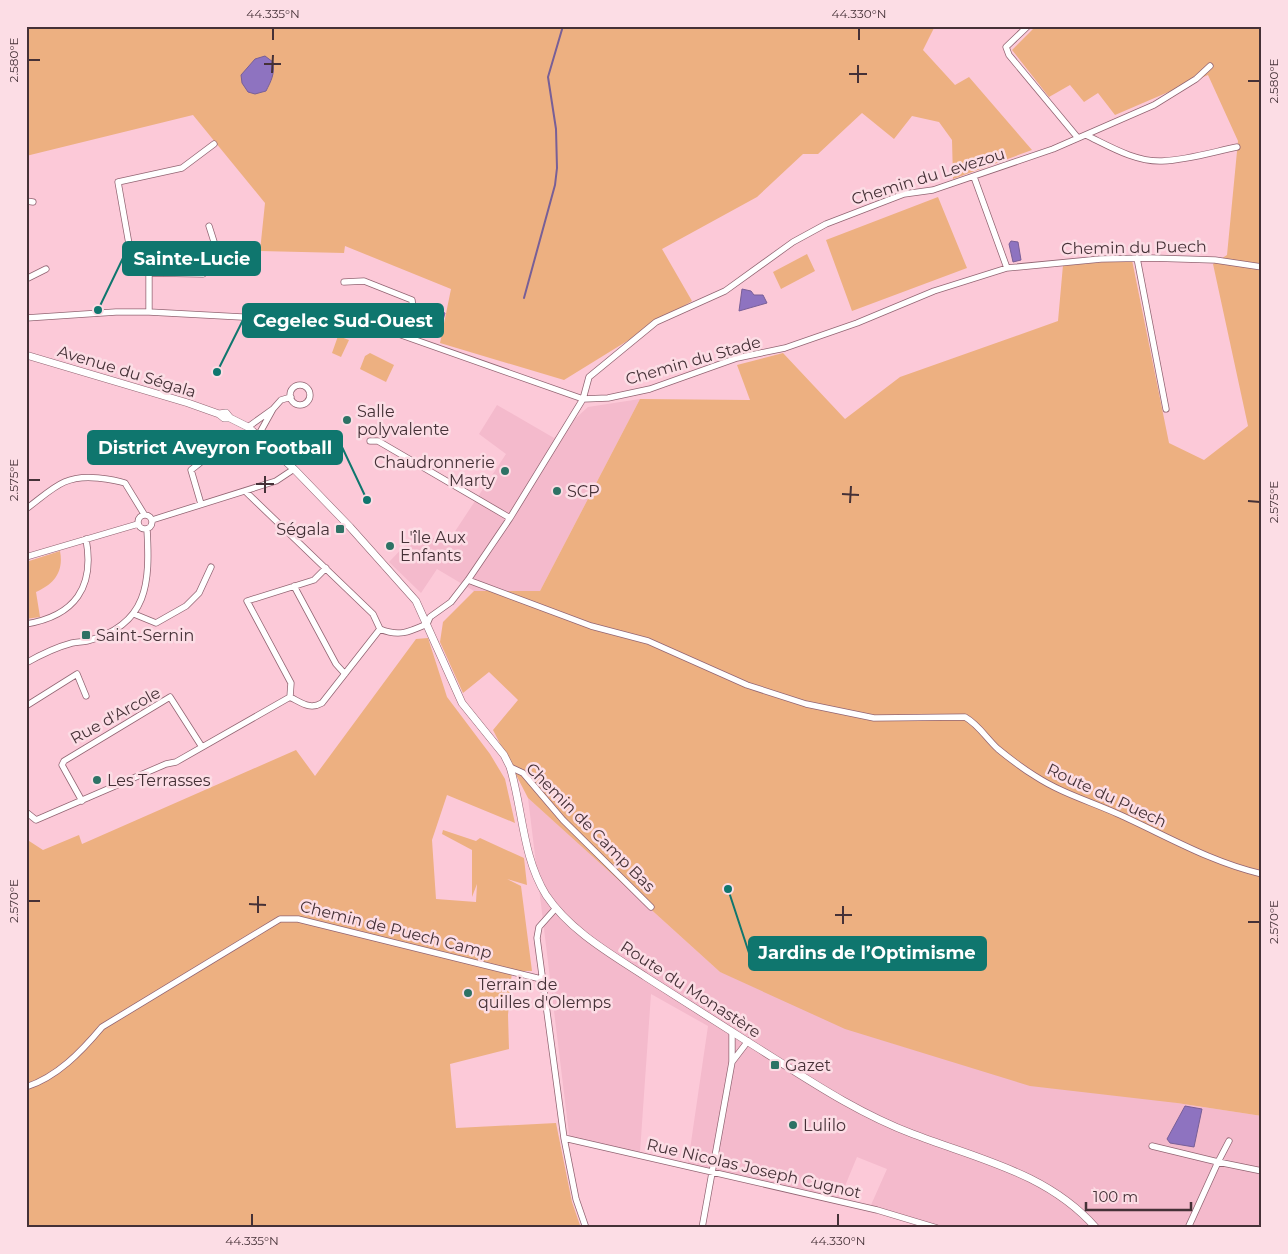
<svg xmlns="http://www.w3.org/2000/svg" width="1288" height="1254" font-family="Montserrat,sans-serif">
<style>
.built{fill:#f4bacc}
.green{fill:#edb081}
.water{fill:#8e73c0;stroke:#785f97}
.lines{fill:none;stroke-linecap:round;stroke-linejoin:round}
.stream{stroke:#785f97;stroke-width:2}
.minor-casing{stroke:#926573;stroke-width:7}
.tertiary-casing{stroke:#926573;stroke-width:8}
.minor{stroke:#fff;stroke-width:5.5}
.tertiary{stroke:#fff;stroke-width:7}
.ticks{fill:none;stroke:#453137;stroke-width:2}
.poi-dot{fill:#2e7265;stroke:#fcdde5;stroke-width:2}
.labels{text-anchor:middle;stroke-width:5;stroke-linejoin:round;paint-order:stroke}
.street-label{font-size:16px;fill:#453137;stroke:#fcdde5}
.poi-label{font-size:16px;fill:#453137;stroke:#fcdde5;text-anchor:start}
.leader{fill:none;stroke:#0f766e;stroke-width:2}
.callout-dot{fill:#0f766e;stroke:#fcdde5;stroke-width:2}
.callout{fill:#0f766e;stroke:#0f766e;stroke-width:2}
.callout-label{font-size:18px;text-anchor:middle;font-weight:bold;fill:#fff}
.neatline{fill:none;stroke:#453137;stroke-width:2}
.ticks-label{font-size:12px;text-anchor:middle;fill:#453137}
</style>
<rect width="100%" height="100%" fill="#fcc9d8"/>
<!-- built -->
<path class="built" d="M 640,399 L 540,591 L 474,591 L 437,569 L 421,593 L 389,562 L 413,537 L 450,539 L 506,454 L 479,434 L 497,405 L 554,438 L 588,407 Z
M 528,798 L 720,972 L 1177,1103 L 1262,1116 L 1262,1228 L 936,1228 L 871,1205 L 887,1169 L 857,1157 L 840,1198 L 688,1163 L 708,1026 L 651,994 L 640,1152 L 570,1142 Z"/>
<!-- green -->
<path class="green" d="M 26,26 L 935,26 L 923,50 L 955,85 L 969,77 L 1032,150 L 953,179 L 952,140 L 939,122 L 912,116 L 894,139 L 862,113 L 818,154 L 803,154 L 757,197 L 662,249 L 692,301 L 564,380 L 440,343 L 451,289 L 345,246 L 344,253 L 260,251 L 265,203 L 193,115 L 26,156 Z
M 1036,26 L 1262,26 L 1262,1116 L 1177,1103 L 1030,1086 L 845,1029 L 720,972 L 528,798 L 493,730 L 518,700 L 489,672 L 463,693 L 440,642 L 443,622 L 474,591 L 540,591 L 640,399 L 750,400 L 737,365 L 783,353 L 845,419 L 900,377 L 1058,321 L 1063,265 L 1132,260 L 1169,443 L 1204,460 L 1248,426 L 1213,264 L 1227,255 L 1238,141 L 1208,75 L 1115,115 L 1098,93 L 1084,102 L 1070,85 L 1049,97 L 1012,50 Z
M 938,197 L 967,268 L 852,311 L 826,240 Z
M 807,254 L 815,271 L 781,289 L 773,272 Z
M 338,336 L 349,340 L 341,357 L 332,353 Z
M 370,353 L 394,365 L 386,382 L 360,369 L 365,356 Z
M 60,551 C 64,572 54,584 36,592 L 40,617 L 26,619 L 26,562 Z
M 428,638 L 447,697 L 490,754 L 505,779 L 515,823 L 447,795 L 432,840 L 436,899 L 476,902 L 477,884 L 472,897 L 472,850 L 442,834 L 443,830 L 476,841 L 480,838 L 524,858 L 527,885 L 507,879 L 521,886 L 532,971 L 512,971 L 508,1015 L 509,1049 L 450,1064 L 456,1128 L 556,1123 L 572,1202 L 581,1228 L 26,1228 L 26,839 L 43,850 L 79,835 L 82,844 L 296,750 L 315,776 L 416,639 Z"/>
<!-- water -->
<path class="water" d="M 265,56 L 273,62 C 275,74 271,81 266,91 L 255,94 L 248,92 L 242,83 L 241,75 L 255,59 Z
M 1011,241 L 1018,242 L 1021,260 L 1013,262 L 1009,244 Z
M 742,289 L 751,291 L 754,295 L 763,295 L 767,303 L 739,311 Z
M 419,304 L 445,313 L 443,320 L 417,310 Z
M 1185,1106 L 1202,1109 L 1194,1147 L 1170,1143 L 1167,1139 Z"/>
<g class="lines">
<!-- stream -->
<path class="stream" d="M 524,298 L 555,185 L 557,168 L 556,129 L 548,77 L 563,26"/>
<defs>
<path id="minor" d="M 1028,26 L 1006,47 L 1009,55 L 1078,138
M 1086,135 C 1109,146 1135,162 1162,161 C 1187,160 1213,152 1237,147
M 974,177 L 1007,268
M 26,201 L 33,202
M 1137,258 L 1166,409
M 149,273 L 203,274 L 214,265 L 216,248 L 209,226
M 26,279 L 46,269
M 344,282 L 364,281 L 412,300 L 413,309 L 405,335
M 149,312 L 149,273 L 132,261 L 118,182 L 182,168 L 214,144
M 26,318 L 116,312 L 149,312 L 370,324 L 583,399 L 608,398 L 650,389 L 737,358 L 785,348 L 857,323 L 934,291 L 1007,268 L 1101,259 L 1151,258 L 1215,260 L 1262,267
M290 395a10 10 0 1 1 20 0a10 10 0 1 1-20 0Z
M 273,409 L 281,400 L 291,397
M 248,427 L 273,409 L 258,436
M 370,441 L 378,441 L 510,518
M 201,462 L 191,470 L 201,504
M 245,491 L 373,614 L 380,629
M 26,509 C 52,490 63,474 98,478 C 107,479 116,480 125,483 L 144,514
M138 522a7 7 0 1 1 14 0a7 7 0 1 1-14 0Z
M 152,520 L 276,481 L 294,469
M 26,557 L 138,524
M 468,580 L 591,626 L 648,641 L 747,685 L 806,704 L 874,718 L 965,717 C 979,725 986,738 998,749 C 1009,758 1022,768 1035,776 C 1061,793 1089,801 1118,814 C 1165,835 1210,862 1262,874
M 294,586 L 336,664 L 345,674
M 134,614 L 156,623 L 186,606 L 199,593 L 211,567
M 26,624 C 75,616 95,587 86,539
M 26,663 C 40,655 57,647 72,643 C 77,642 82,642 87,641 C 149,625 150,582 147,529
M 290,697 L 291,683 L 247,601 L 314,580 L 326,568
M 26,706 L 77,674 L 86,696
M 510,767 L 523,773 L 563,820 L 651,907
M 82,801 L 62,765 L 64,761 L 170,697 L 202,747
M 26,812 L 36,820 L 166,764 L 176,762 L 290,697 C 302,703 310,710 322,703 L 380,629 C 399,637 409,632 427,624 L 430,617 L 451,602 L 468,580 L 510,518 L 583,399 L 589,377 L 656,322 L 725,291 L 793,242 L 826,224 L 904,194 L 933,190 L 1053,149 L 1154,105 L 1196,79 L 1210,66
M 556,908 L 539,927 L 537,938 L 564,1138 L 576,1199 L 586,1228
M 732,1062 L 748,1041
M 26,1087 C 57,1077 81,1052 102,1027 L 280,919 L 298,919 L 541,979
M 564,1138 L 877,1210 L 937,1228
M 1152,1146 L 1218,1162 L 1229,1141
M 702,1228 L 732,1062 L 732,1032
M 1188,1228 L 1218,1162 L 1262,1171"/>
<path id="tertiary" d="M 26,355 L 188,403 L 219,414 L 224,418 L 230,418 L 226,413 L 219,414
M 230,418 L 248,427 L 294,469 L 350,527 L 416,601 L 462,703 L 504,755 L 510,767 C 523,810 522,856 546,895 C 570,931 611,954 646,977 C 679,998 712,1019 745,1040 C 800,1074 852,1111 913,1134 C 978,1159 1048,1173 1096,1228"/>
</defs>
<!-- minor casing -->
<use href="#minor" class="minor-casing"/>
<!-- tertiary casing -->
<use href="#tertiary" class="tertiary-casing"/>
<!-- minor -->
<use href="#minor" class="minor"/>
<!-- tertiary -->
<use href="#tertiary" class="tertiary"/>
</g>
<!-- ticks -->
<path class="ticks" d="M 273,40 L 273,28M 859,40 L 859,28M 28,60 L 40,60M 264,64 L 281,64M 272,73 L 273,55M 849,74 L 867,74M 1248,81 L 1260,81M 858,83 L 858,65M 28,480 L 40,480M 256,484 L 274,484M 265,493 L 265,476M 842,494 L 859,495M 1248,501 L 1260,502M 850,503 L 851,486M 28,901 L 40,901M 249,904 L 266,905M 258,913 L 258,896M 835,915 L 852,915M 1248,922 L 1260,922M 843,924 L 843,906M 252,1226 L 252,1214M 838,1226 L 838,1214"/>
<!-- markers -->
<g class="poi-dot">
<circle cx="347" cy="420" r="5"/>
<circle cx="505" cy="471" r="5"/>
<circle cx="557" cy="491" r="5"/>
<rect x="335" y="524" width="10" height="10" rx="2.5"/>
<circle cx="390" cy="546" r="5"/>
<rect x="81" y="630" width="10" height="10" rx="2.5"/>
<circle cx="97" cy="780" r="5"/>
<circle cx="468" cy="993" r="5"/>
<rect x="770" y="1060" width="10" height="10" rx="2.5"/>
<circle cx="793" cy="1125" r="5"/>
</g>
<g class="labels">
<!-- street labels -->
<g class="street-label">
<text transform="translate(928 176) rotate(-17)" y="6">Chemin du Levezou</text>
<text transform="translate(1134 247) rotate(-1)" y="6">Chemin du Puech</text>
<text transform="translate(693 360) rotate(-16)" y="6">Chemin du Stade</text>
<text transform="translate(127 371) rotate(17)" y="6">Avenue du Ségala</text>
<text transform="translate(115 715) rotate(-29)" y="6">Rue d'Arcole</text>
<text transform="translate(1107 795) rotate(25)" y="6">Route du Puech</text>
<text transform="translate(591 827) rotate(45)" y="6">Chemin de Camp Bas</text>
<text transform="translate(396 929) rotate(14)" y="6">Chemin de Puech Camp</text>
<text transform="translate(691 989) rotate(33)" y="6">Route du Monastère</text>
<text transform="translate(754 1168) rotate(13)" y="6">Rue Nicolas Joseph Cugnot</text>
</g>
<!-- poi labels -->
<g class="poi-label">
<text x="357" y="417">Salle<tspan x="357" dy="18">polyvalente</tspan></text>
<text x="495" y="468" text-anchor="end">Chaudronnerie<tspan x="495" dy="18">Marty</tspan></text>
<text x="567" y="497">SCP</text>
<text x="330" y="535" text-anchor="end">Ségala</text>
<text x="400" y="543">L'île Aux<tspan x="400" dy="18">Enfants</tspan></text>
<text x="96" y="641">Saint-Sernin</text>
<text x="107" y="786">Les Terrasses</text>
<text x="478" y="990">Terrain de<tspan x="478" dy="18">quilles d'Olemps</tspan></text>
<text x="785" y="1071">Gazet</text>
<text x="803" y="1131">Lulilo</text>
</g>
</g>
<!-- callouts -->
<path class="leader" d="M98 310L123 258M217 372L243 320M367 500L342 447M728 889L749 953"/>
<g class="callout-dot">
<circle cx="98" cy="310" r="5"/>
<circle cx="217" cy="372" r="5"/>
<circle cx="367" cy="500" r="5"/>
<circle cx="728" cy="889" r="5"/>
</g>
<g class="callout">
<rect x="123" y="242" width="137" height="33" rx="5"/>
<rect x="243" y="304" width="200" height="33" rx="5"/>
<rect x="88" y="431" width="254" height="33" rx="5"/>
<rect x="749" y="937" width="237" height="33" rx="5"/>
</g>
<g class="callout-label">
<text x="192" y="265">Sainte-Lucie</text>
<text x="343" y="327">Cegelec Sud-Ouest</text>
<text x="215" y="454">District Aveyron Football</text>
<text x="867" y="959">Jardins de l’Optimisme</text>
</g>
<!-- border -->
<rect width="1288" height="1254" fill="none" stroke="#fcdde5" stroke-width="55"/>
<!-- scale -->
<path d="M1086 1202v8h105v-8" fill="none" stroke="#453137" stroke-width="2.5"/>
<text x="1093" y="1202" font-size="15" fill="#453137" stroke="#fcdde5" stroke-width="4" paint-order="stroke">100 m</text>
<rect x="28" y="28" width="1232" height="1198" class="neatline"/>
<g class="ticks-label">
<text x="273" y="18">44.335°N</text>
<text x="859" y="18">44.330°N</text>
<text transform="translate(14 60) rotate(-90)" y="4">2.580°E</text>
<text transform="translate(1274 81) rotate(-90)" y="4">2.580°E</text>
<text transform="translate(14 480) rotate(-90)" y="4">2.575°E</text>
<text transform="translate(1274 502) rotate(-90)" y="4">2.575°E</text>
<text transform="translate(14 901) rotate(-90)" y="4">2.570°E</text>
<text transform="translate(1274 922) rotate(-90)" y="4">2.570°E</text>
<text x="252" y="1245">44.335°N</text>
<text x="838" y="1245">44.330°N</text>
</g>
</svg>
